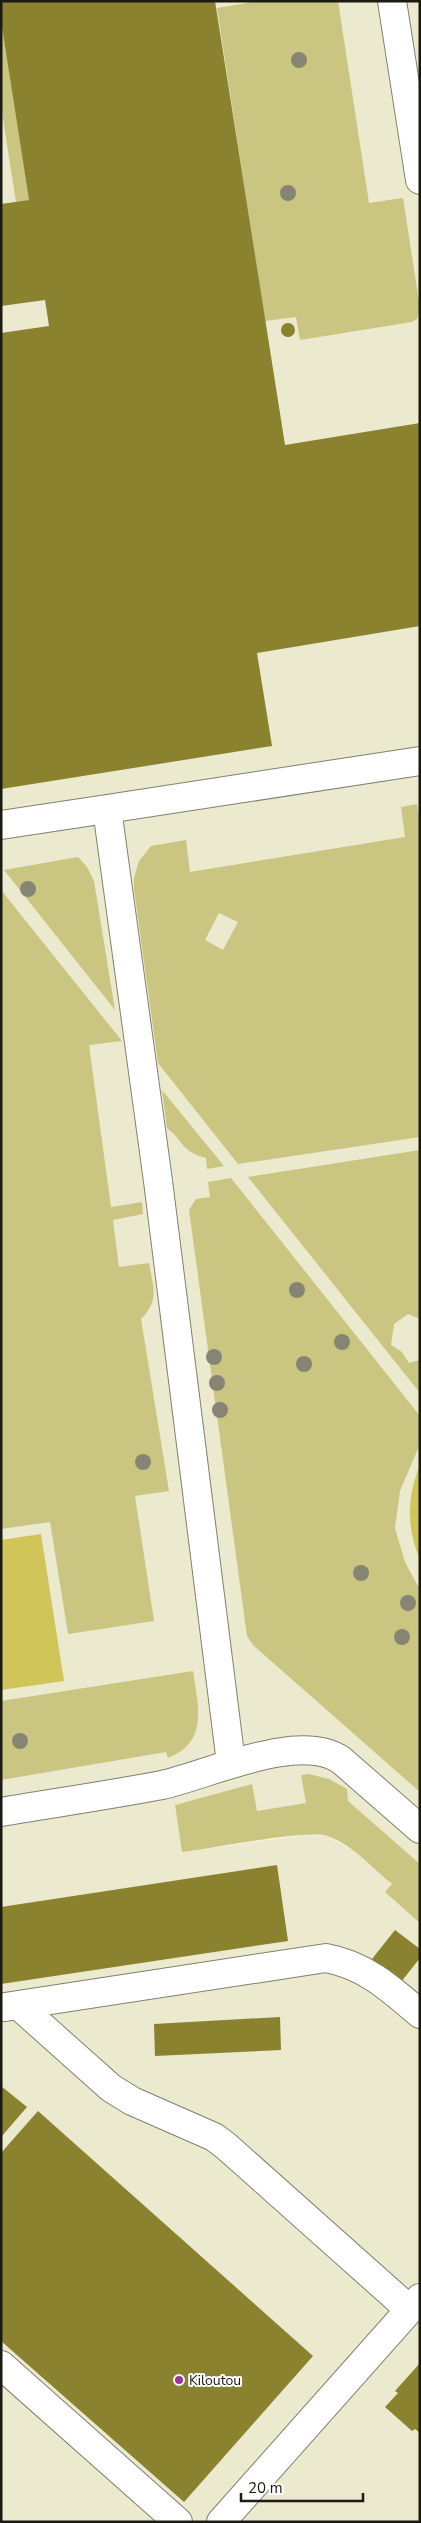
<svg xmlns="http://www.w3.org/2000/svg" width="421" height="2523" font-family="'Nunito Sans',sans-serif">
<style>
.built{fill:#ebe9ce}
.green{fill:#cbc582;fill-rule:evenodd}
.water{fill:#d0c559}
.building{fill:#8a822f}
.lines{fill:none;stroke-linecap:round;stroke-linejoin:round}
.minor-casing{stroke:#82806f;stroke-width:30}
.minor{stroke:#fff;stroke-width:28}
.tree{fill:#868472}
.poi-dot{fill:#9c3396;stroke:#fff;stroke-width:2}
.labels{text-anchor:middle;stroke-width:4;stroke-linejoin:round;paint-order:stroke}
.poi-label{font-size:14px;fill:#1b1b14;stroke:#fff;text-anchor:start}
</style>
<rect width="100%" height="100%" fill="#f5f3e0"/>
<!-- built -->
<path class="built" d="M 1,1 L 420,1 L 420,1864 L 348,1801 L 338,1784 L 318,1776 L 309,1774 L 306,1803 L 257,1811 L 251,1785 L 175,1805 L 182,1852 L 305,1835 L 327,1836 L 355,1852 L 392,1885 L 385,1892 L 420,1923 L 420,2522 L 1,2522 Z"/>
<!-- green -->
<path class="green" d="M 259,1 L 338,1 L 369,203 L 403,198 L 420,308 L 417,319 L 412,322 L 300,340 L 296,317 L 265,321 L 217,8 Z
M 1,21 L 29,200 L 16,202 L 1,106 Z
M 417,804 L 420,823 L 420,1137 L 238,1164 L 158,1063 L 134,889 L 134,878 L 139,861 L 151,846 L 186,840 L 190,872 L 405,837 L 401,807 ZM 219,913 L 238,922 L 223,950 L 205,940 Z
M 78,857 L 87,867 L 94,881 L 115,1010 L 4,870 Z
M 1,890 L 122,1041 L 89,1045 L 111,1207 L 142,1202 L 143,1214 L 113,1220 L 119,1267 L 149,1263 C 153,1287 160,1300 141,1319 L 169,1491 L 135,1496 L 154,1621 L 68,1634 L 50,1522 L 1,1529 Z
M 162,1090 L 224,1166 L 207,1169 L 206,1158 C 181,1152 184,1141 167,1128 Z
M 420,1150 L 420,1319 L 408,1314 L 394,1324 L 391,1345 L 402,1352 L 409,1363 L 420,1360 L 420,1393 L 248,1177 Z
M 231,1178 L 420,1416 L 420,1444 L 400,1491 L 395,1528 L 405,1562 L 420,1590 L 420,1792 L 253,1645 L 247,1636 L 189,1210 L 196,1199 L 210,1197 L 208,1182 Z
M 193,1671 C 198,1706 209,1742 168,1758 L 166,1752 L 1,1780 L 1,1701 Z
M 309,1774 L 329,1779 L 347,1789 L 348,1801 L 420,1864 L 420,1923 L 385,1892 L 392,1884 C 372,1868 352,1844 327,1836 C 308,1829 208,1849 182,1852 L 175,1805 L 252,1784 L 257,1811 L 306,1803 L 301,1775 Z"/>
<!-- water -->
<path class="water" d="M 420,1465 L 420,1559 C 406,1528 407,1496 420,1465 Z
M 41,1534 L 64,1681 L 1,1690 L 1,1540 Z"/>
<!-- building -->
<path class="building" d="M 1,1 L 215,1 L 285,445 L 420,423 L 420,626 L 257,653 L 272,746 L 1,789 L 1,333 L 49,326 L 45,300 L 1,306 L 1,204 L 29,200 L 1,21 Z
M281 330a7 7 0 1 1 14 0a7 7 0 1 1-14 0Z
M 277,1865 L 288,1941 L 1,1984 L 1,1907 Z
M 395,1930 L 420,1949 L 420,1958 L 401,1982 L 372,1959 Z
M 280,2017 L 281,2050 L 155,2056 L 154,2024 Z
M 1,2086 L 27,2107 L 2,2136 L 1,2135 Z
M 38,2111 L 313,2356 L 184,2502 L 1,2341 L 1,2153 Z
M 420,2363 L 420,2433 L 415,2429 L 412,2431 L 385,2407 L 398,2393 L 395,2391 Z"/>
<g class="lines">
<defs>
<path id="minor" d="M 392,1 L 420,180
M 107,809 L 420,761
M 1,825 L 107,809 L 158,1181 L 231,1763
M 1,1812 C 55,1803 109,1795 162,1785 C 208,1775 299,1731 341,1760 L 420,1829
M 18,2005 L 111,2088 L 132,2101 L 214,2137 L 226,2146 L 410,2310
M 5,2007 L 326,1958 C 365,1965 391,1989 420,2014
M 1,2365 L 178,2522
M 221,2522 L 420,2298"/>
</defs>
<!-- minor casing -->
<use href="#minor" class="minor-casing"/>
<!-- minor -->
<use href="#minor" class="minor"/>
</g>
<!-- trees -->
<g class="tree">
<circle cx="299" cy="60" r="8"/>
<circle cx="288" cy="193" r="8"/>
<circle cx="28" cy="889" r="8"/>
<circle cx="297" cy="1290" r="8"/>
<circle cx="342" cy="1342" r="8"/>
<circle cx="214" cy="1357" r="8"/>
<circle cx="304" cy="1364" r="8"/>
<circle cx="217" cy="1383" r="8"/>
<circle cx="220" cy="1410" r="8"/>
<circle cx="143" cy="1462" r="8"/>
<circle cx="361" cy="1573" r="8"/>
<circle cx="408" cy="1603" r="8"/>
<circle cx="402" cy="1637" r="8"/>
<circle cx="20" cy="1741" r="8"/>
</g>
<!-- markers -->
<circle class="poi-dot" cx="179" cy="2380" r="5"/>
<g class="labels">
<!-- poi labels -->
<g class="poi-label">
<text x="189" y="2385">Kiloutou</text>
</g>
</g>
<!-- border -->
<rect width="421" height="2523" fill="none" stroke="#1b1b14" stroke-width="5"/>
<!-- scale -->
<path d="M241 2493v8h122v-8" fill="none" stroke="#1b1b14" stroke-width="2.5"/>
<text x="248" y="2493" font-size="15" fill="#1b1b14" stroke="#ffffff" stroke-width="4" paint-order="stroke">20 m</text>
</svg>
